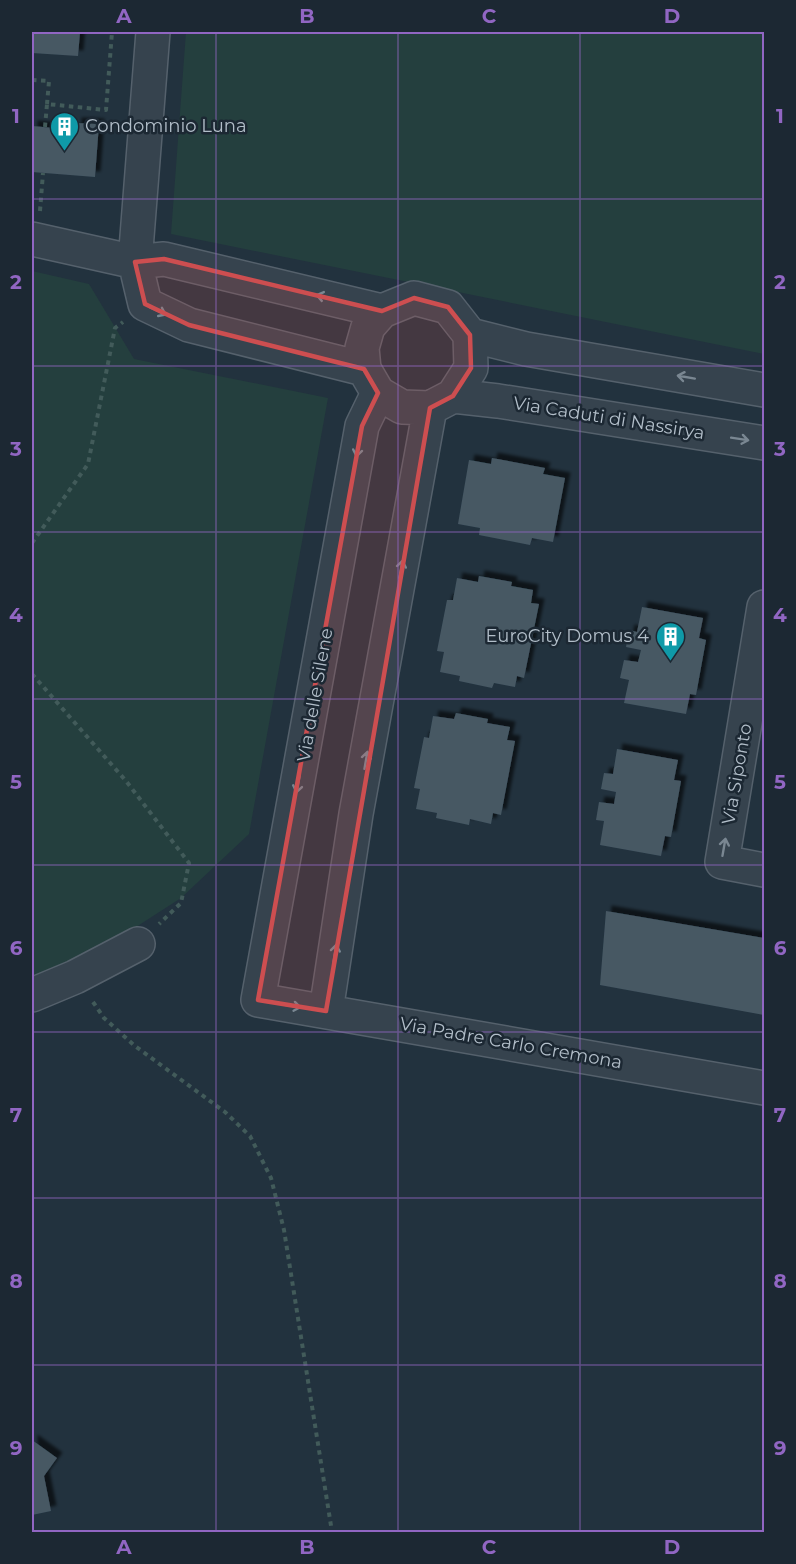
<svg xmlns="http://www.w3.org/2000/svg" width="796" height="1564" font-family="Montserrat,sans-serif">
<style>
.green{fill:#243f3e}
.building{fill:#465864;filter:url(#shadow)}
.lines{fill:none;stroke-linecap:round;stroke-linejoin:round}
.minor-casing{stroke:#55616c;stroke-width:36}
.path{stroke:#425b5a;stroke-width:4;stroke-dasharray:4.5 4.5;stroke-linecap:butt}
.minor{stroke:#36434e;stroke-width:33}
.oneway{stroke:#7a8792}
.marked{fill:#cd4e50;fill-opacity:0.2;stroke:#cd4e50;stroke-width:4.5;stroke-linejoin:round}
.grid{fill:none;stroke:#9166c3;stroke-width:1.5;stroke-opacity:0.55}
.labels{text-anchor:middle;stroke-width:5;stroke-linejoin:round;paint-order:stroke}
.poi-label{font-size:18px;fill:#b2bec9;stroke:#1c2833;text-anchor:start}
.street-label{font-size:18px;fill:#b2bec9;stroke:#1c2833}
.neatline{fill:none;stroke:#9166c3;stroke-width:2}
.grid-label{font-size:20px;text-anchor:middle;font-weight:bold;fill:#9166c3}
</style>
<defs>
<filter id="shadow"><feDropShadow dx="5.5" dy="-5.5" stdDeviation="1.5" flood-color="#0009"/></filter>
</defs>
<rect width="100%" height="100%" fill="#22323e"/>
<!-- green -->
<path class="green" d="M 186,32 L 764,32 L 764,354 L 171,234 Z
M 32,271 L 89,284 L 134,359 L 328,398 L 249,834 L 181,898 L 105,947 L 32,978 Z"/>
<!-- building -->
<path class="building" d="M 32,32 L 80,32 L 78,56 L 32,53 Z
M 76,123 L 99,124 L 95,177 L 32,172 L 32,126 L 76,130 Z
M 492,458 L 545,468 L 543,474 L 565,478 L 553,542 L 532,538 L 530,545 L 479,535 L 480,528 L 458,524 L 469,460 L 491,464 Z
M 479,576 L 512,582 L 511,586 L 533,590 L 531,603 L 539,604 L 524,678 L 517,676 L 515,687 L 494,683 L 492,688 L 459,681 L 460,676 L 440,672 L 444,652 L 437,651 L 447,600 L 453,600 L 457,578 L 478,582 Z
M 642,607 L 703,618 L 699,638 L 706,640 L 696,695 L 690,694 L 686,714 L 624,703 L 629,680 L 620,678 L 624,660 L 638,662 L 641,650 L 626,647 L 629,630 L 637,632 Z
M 456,713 L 488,719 L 487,723 L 510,727 L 507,740 L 515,741 L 501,815 L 493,813 L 491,824 L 470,819 L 469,825 L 436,818 L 437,813 L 416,809 L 420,789 L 414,788 L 424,737 L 429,738 L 433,716 L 454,719 Z
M 617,749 L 678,760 L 674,780 L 681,781 L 671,837 L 665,836 L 661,856 L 600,845 L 604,821 L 596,820 L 599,802 L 614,804 L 616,792 L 601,789 L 604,773 L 613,774 Z
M 606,911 L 764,938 L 764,1015 L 600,985 Z
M 32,1440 L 57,1458 L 44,1476 L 51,1511 L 32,1515 Z"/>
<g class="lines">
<defs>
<path id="minor" d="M 153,32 L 135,262 L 145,304 L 189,325 L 364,369 L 378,393 L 402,407 L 430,408 L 453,396 L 471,368 L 470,335 L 448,307 L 414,298 L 382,311 L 368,327 L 362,348 L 364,369
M 32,239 L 135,262 L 164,259 L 382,311
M 470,335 L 526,349 L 764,390
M 378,393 L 362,426 L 258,1000 L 764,1088
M 453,396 L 498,401 L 764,443
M 764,607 L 722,862 L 764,870
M 32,995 L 75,977 L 138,944
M 326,1011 L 356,814 L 430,408"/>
</defs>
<!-- minor casing -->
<use href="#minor" class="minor-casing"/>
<!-- path -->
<path class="path" d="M 32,80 L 49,81 L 47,104
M 45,127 L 47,104 L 106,110 L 112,32
M 40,211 L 43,173
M 32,543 L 88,464 L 115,328 L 123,322
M 32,674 L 126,781 L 189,863 L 181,903 L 159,924
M 93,1002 L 104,1018 L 135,1046 L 225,1112 L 250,1136 L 271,1178 L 284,1230 L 332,1532"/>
<!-- minor -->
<use href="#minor" class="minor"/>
</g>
<!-- one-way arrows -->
<defs><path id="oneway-shaft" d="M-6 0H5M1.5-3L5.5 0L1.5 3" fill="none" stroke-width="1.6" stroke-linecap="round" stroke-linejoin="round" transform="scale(1.5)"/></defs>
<g class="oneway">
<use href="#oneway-shaft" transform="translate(325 297) rotate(-167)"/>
<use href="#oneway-shaft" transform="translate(158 311) rotate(25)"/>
<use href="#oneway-shaft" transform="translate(686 377) rotate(-170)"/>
<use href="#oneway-shaft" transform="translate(740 439) rotate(9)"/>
<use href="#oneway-shaft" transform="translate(358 448) rotate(100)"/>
<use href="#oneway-shaft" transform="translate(401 569) rotate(-80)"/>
<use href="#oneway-shaft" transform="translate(366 760) rotate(-80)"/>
<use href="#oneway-shaft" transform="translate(298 784) rotate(101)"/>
<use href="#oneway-shaft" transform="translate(724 847) rotate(-80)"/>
<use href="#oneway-shaft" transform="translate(335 953) rotate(-81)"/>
<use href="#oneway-shaft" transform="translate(292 1006) rotate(9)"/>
</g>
<!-- marked area -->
<path class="marked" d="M 164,259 L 382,311 L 414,298 L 448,307 L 470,335 L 471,368 L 453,396 L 430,408 L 326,1011 L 258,1000 L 362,426 L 378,393 L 364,369 L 189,325 L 145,304 L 135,262 Z"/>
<!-- grid -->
<path class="grid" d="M 216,32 L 216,1532M 398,32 L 398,1532M 580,32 L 580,1532M 32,199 L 764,199M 32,366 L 764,366M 32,532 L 764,532M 32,699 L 764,699M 32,865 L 764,865M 32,1032 L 764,1032M 32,1198 L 764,1198M 32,1365 L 764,1365"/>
<!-- icons -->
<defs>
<symbol id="building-pin" viewBox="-11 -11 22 30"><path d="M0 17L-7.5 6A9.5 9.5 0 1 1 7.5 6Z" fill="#0f9aa8" stroke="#1c2833"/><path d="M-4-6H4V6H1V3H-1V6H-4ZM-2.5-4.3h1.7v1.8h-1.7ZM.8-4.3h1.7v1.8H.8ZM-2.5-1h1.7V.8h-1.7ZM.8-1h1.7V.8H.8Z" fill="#fff"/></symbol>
</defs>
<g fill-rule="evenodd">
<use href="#building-pin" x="48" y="110" width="33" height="45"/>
<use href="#building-pin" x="654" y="620" width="33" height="45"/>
</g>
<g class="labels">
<!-- poi labels -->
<g class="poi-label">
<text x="85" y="132">Condominio Luna</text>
<text x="649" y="642" text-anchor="end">EuroCity Domus 4</text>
</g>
<!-- street labels -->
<g class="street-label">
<text transform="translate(609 418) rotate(9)" y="6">Via Caduti di Nassirya</text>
<text transform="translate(315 695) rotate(-80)" y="6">Via delle Silene</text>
<text transform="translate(737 774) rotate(-80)" y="6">Via Siponto</text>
<text transform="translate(511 1043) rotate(10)" y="6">Via Padre Carlo Cremona</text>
</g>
</g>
<!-- border -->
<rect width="796" height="1564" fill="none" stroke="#1c2833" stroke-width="66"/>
<rect x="33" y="33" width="730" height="1498" class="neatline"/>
<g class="grid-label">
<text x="124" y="23">A</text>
<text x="307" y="23">B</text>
<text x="489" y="23">C</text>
<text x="672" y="23">D</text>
<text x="16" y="123">1</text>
<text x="780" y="123">1</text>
<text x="16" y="289">2</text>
<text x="780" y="289">2</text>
<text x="16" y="456">3</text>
<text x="780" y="456">3</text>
<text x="16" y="622">4</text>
<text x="780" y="622">4</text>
<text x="16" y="789">5</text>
<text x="780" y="789">5</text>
<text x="16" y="955">6</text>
<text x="780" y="955">6</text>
<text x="16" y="1122">7</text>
<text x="780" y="1122">7</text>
<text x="16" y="1288">8</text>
<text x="780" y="1288">8</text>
<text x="16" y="1455">9</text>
<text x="780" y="1455">9</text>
<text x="124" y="1554">A</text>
<text x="307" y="1554">B</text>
<text x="489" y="1554">C</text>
<text x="672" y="1554">D</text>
</g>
</svg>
